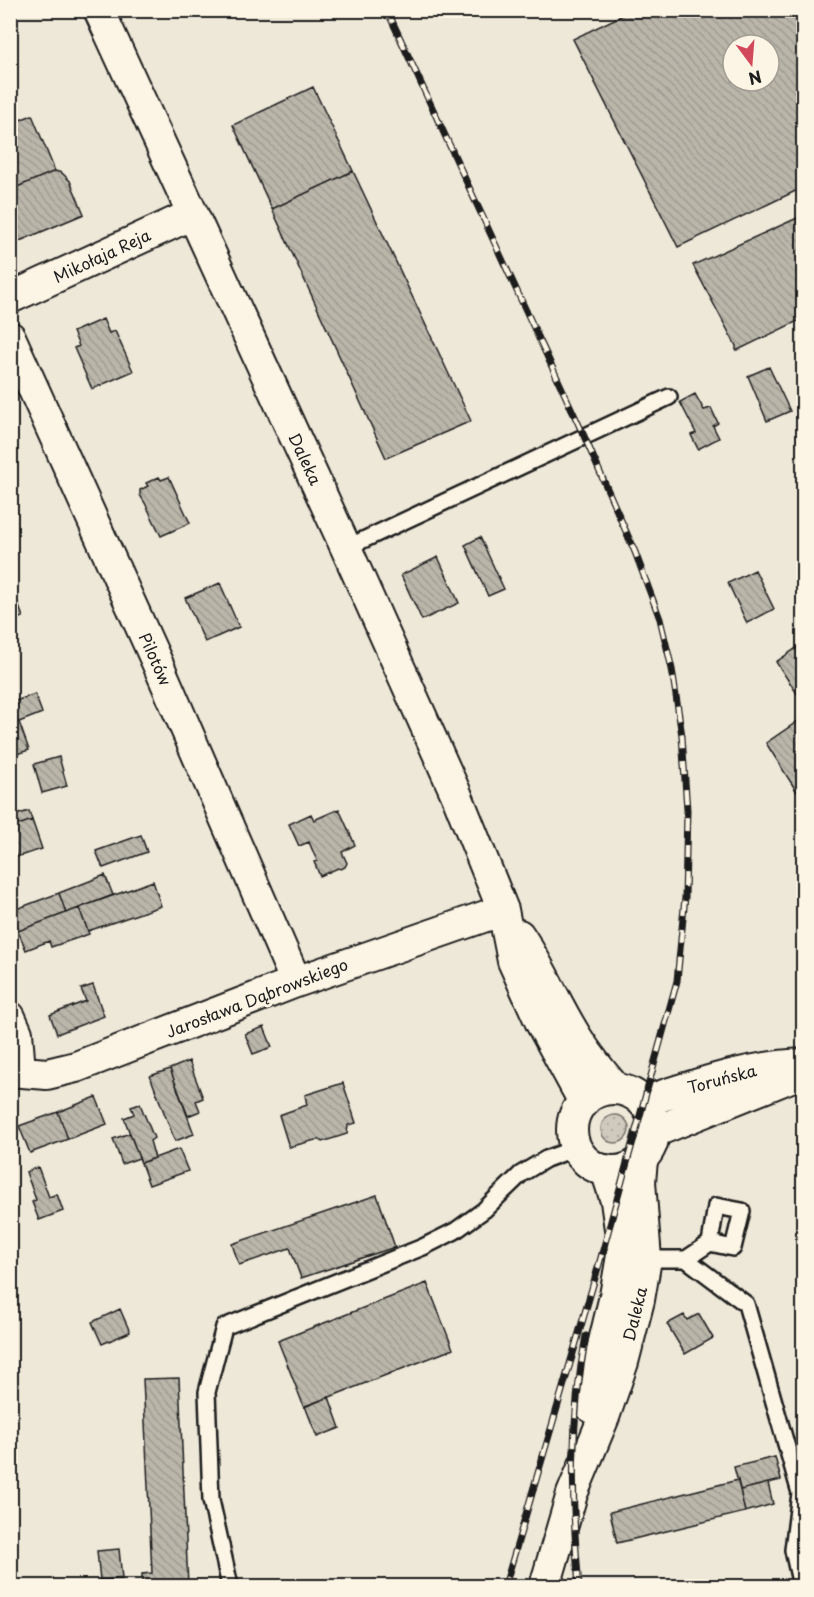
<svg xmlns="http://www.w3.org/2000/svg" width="814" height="1597" font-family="'Playpen Sans',sans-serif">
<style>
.grass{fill:url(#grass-dots);stroke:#76736c;stroke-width:1.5}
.building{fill:url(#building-back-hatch);stroke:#1c1c1c;stroke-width:1.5;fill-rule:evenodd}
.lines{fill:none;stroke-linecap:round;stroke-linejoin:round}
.service-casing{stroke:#1c1c1c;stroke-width:20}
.minor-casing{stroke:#1c1c1c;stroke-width:34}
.service{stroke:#fcf5e5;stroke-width:15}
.minor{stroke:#fcf5e5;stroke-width:30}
.rail-casing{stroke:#1c1c1c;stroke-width:7}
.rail{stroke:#fcf5e5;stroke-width:4.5;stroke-dasharray:14;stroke-linecap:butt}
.labels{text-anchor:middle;stroke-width:6;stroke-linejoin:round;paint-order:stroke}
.street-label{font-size:16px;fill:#1c1c1c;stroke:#fcf5e5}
</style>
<defs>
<pattern id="grass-dots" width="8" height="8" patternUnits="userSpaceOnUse" patternTransform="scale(1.5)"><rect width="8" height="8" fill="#cfcabd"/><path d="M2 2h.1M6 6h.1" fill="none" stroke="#b1ada2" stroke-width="1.8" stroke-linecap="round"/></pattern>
<pattern id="building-back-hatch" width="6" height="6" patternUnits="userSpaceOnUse" patternTransform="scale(1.5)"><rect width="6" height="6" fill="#bab6aa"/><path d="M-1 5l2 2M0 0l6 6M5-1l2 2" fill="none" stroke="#9f9c92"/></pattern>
</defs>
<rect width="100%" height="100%" fill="#eee8d9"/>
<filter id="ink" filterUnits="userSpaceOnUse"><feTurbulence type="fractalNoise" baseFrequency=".0167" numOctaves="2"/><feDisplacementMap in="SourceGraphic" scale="12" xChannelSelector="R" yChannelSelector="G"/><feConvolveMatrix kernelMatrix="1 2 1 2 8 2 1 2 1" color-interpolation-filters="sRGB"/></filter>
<g filter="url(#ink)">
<!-- grass -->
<path class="grass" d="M601 1129a14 14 0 1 1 28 0a14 14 0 1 1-28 0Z"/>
<!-- building -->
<path class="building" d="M 633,10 L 804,10 L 804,187 L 678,247 L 573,39 ZM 733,45 L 769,45 L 769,81 L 733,81 Z
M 313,87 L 353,171 L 272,209 L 233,125 Z
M 32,115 L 55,171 L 10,190 L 10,124 Z
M 55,171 L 62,173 L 70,181 L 84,214 L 10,245 L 10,190 Z
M 353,171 L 471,421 L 386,458 L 272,209 Z
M 804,215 L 804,318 L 738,350 L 736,350 L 736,346 L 693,265 Z
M 103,319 L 109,333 L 115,331 L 133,371 L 92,389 L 74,348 L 79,346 L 73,332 Z
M 769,367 L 790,411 L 767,421 L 748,376 Z
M 695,394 L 704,410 L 711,408 L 718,423 L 713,426 L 719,438 L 698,449 L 691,435 L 696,433 L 680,402 Z
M 159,477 L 161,480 L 169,477 L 190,523 L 161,536 L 145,503 L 140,495 L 140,490 L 148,486 L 146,483 Z
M 480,537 L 504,589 L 488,596 L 465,545 Z
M 438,557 L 459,603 L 422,620 L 401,575 Z
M 755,570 L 774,609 L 747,623 L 728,583 Z
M 220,583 L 239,627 L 205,642 L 185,598 Z
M 16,598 L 23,617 L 10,621 L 10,600 Z
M 804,643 L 804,704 L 776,662 Z
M 35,694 L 42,713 L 14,724 L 10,714 L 10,703 Z
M 804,717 L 804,788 L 797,792 L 766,743 Z
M 19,722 L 29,750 L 10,756 L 10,725 Z
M 59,757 L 67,786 L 42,793 L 34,764 Z
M 10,794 L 19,814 L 29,811 L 32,820 L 10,828 Z
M 339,809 L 355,845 L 342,852 L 347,863 L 345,867 L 341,869 L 338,868 L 320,876 L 314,862 L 317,861 L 309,842 L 299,846 L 289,824 L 311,814 L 314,820 Z
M 32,820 L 42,849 L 16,857 L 14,851 L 10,853 L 10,828 Z
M 141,835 L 147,852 L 103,868 L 96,851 Z
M 105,875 L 113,895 L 66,913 L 59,893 Z
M 153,881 L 161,906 L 88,931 L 79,908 Z
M 59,893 L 66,913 L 18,931 L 11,911 Z
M 79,908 L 89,934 L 51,947 L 49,941 L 26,950 L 18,931 Z
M 93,985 L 104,1016 L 57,1034 L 50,1015 L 86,1001 L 81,989 Z
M 264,1027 L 272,1047 L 253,1054 L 245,1034 Z
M 189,1061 L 203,1098 L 196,1101 L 200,1111 L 188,1116 L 170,1069 Z
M 170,1069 L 194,1134 L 175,1141 L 150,1076 Z
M 343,1083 L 356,1123 L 348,1125 L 347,1134 L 322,1142 L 319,1139 L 289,1147 L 279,1115 L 307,1105 L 305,1095 Z
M 96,1097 L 107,1124 L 68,1139 L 58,1112 Z
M 140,1104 L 154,1138 L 150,1141 L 155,1158 L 141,1163 L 124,1118 L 134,1114 L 131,1107 Z
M 58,1112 L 68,1139 L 30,1153 L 19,1126 Z
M 130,1133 L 139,1158 L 122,1164 L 113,1139 Z
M 179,1149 L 188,1171 L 149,1185 L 141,1163 Z
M 38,1167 L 49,1197 L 57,1194 L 63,1211 L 39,1220 L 32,1202 L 36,1200 L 26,1172 Z
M 377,1195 L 395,1247 L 301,1278 L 290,1248 L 239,1265 L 232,1244 Z
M 427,1283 L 453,1349 L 304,1407 L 278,1341 Z
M 120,1309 L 130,1332 L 102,1344 L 92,1322 Z
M 699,1314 L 713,1338 L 685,1354 L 667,1324 L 684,1315 L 687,1320 Z
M 179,1378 L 188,1586 L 142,1586 L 142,1574 L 152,1573 L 143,1379 Z
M 329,1397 L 340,1428 L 317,1437 L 305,1406 Z
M 775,1457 L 781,1480 L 740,1490 L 734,1467 Z
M 738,1480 L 745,1512 L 617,1543 L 610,1512 Z
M 768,1483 L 773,1504 L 745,1512 L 740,1490 Z
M 119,1549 L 122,1579 L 100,1580 L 97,1551 Z"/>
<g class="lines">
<defs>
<path id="service" d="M 346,548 L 669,397
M 641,1257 L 646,1259 L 686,1259 L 710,1243 L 733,1248 L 742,1211 L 716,1206 L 710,1243
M 686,1259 L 746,1304 L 800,1493 L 793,1550 L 801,1586
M 230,1586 L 211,1500 L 207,1392 L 224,1327 L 423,1247 L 455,1231 L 484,1210 L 521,1174 L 546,1159 L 576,1148"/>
<path id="minor" d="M 99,10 L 346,548 L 457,796 L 503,910 L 513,961 L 541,1023 L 584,1102
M 10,298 L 193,214
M 10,337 L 160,669 L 296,982
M 519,935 C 542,969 557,1007 579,1041 C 590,1058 603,1074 616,1089
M 10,1017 L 17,1033 L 20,1071
M 10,1071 L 47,1074 L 76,1067 L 296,982 L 503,910
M572 1130a41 41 0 1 1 82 0a41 41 0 1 1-82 0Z
M 643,1102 C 695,1085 748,1066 804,1064
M 654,1132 L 793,1076
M 592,1408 L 599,1362 L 615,1296 L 623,1250 L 616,1201 L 606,1170
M 545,1586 L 572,1494 L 604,1417 L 623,1362 L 639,1300 L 646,1259 L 640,1182 L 642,1160"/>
</defs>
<!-- service casing -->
<use href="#service" class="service-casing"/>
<!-- minor casing -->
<use href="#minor" class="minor-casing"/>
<!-- service -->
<use href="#service" class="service"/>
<!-- minor -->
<use href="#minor" class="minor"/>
<defs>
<path id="rail" d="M 387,10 L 584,436 L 635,552 L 660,619 L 672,669 L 682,736 L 687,810 L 685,897 L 677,981 L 600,1261 L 505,1586
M 579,1586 C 571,1502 570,1419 586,1336"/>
</defs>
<!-- rail casing -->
<use href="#rail" class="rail-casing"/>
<!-- rail -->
<use href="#rail" class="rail"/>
</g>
</g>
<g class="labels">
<!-- street labels -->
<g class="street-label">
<text transform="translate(102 256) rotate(-25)" y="6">Mikołaja Reja</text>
<text transform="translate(305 459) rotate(65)" y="6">Daleka</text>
<text transform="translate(155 659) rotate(66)" y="6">Pilotów</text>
<text transform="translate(257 998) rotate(-21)" y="6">Jarosława Dąbrowskiego</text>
<text transform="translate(722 1079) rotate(-15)" y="6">Toruńska</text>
<text transform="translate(635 1314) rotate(-76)" y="6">Daleka</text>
</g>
</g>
<!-- margin -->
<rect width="814" height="1597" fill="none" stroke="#fcf5e5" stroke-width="36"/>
<rect x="18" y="18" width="778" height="1561" fill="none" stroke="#1c1c1c" stroke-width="2" filter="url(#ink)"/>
<!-- north arrow -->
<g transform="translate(751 63) rotate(164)"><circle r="28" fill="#fcf5e5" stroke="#a29e95" stroke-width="1.5"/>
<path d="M0-4.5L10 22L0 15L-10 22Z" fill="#d1495b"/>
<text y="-9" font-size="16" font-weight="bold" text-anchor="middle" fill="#1c1c1c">N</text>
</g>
</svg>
